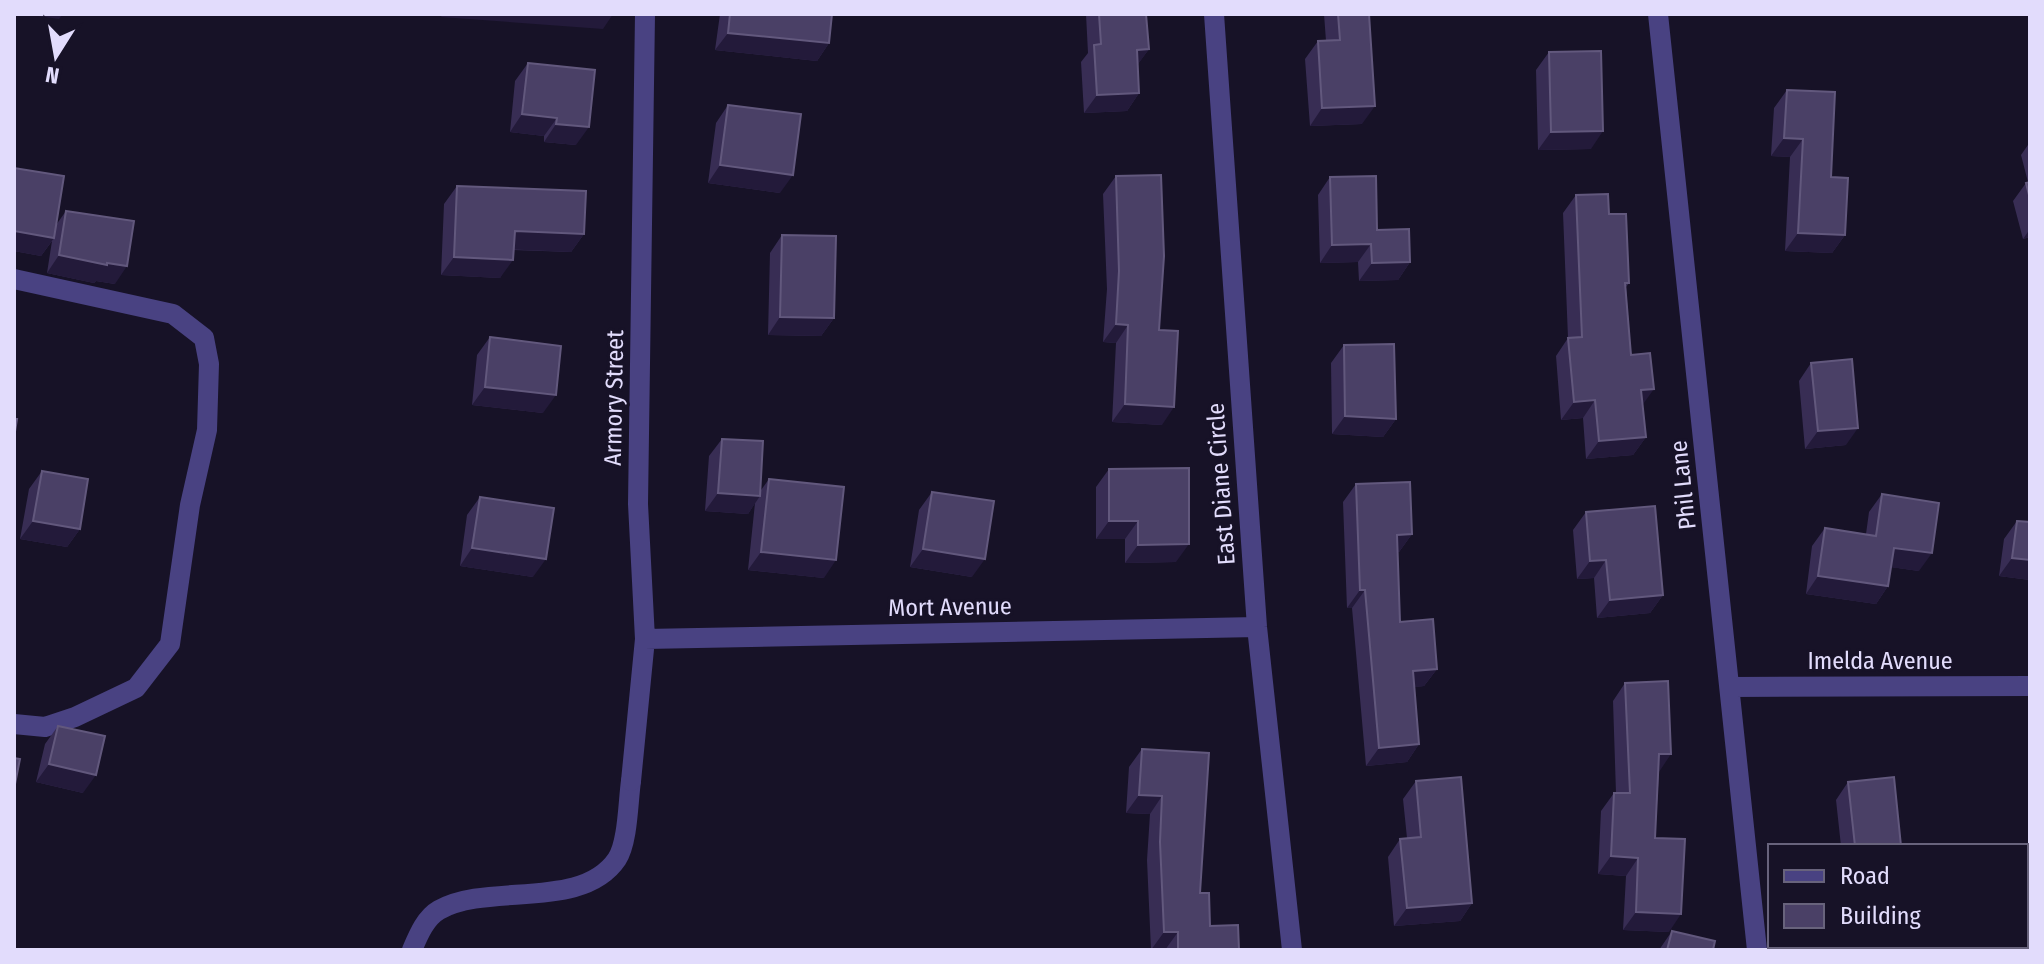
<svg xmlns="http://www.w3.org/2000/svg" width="2044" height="964" font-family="'Fira Sans Condensed',sans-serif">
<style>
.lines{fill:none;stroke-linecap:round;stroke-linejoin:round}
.service{stroke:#494282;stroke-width:20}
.minor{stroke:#494282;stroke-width:20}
.wall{fill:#382d54}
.shaded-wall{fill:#231a3a}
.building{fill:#4a4066;stroke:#62587d;stroke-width:2}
.labels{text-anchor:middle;stroke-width:6;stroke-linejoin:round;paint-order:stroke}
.street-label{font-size:24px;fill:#e2dcfc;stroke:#171227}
</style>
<rect width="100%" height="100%" fill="#171227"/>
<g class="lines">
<!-- service -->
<path class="service" d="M 14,279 L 173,314 L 204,338 L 209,364 L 207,430 L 190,505 L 170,644 L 136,688 L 75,717 L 45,727 L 14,724
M 412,950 C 418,936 425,918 439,910 C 489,882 582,911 617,859 C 628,842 628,802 631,781"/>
<!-- minor -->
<path class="minor" d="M 1214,14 L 1257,627 L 1292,950
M 1658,14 L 1757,950
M 645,639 L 1257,627
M 1731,687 L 2030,686
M 631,781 L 645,639 L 638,504 L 645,14"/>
</g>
<!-- wall -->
<path class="wall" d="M 720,14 L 832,14 L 829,43 L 817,61 L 715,50 Z
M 1086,14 L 1146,14 L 1149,49 L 1137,65 L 1139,93 L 1127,111 L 1084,113 L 1081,62 L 1088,53 Z
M 1324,14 L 1369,14 L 1362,124 L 1310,126 L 1305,59 L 1318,41 L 1326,41 Z
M 1549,52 L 1591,149 L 1538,150 L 1536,70 Z
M 528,63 L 576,145 L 544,142 L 544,136 L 510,132 L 515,81 Z
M 1787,90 L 1831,177 L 1845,235 L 1832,253 L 1785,251 L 1790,157 L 1771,156 L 1774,108 Z
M 728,105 L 780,193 L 708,183 L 716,123 Z
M 2030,142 L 2030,237 L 2023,239 L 2013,201 L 2026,183 L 2028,182 L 2021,155 Z
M 14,168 L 56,225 L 66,211 L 115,284 L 96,281 L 94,283 L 47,273 L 52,241 L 41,256 L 14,251 Z
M 1116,176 L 1159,330 L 1162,425 L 1112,422 L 1116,343 L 1103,342 L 1107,289 L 1103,194 Z
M 1330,177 L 1377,230 L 1410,262 L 1398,280 L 1359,281 L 1358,262 L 1320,263 L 1318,195 Z
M 457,186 L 584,234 L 571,252 L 514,250 L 500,278 L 441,275 L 444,204 Z
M 1576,195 L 1609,214 L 1629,283 L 1626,287 L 1631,355 L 1642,405 L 1646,437 L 1633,455 L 1586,459 L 1583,418 L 1561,420 L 1556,356 L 1568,338 L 1563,213 Z
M 782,235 L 834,318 L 821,336 L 768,335 L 770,253 Z
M 490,337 L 543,413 L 472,405 L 477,355 Z
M 1344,345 L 1396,419 L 1383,437 L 1332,434 L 1331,363 Z
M 1811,363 L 1846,445 L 1805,449 L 1799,381 Z
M 722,439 L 761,490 L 769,479 L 824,578 L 748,570 L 755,503 L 748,514 L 705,511 L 709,456 Z
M 1109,469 L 1176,562 L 1125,563 L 1125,539 L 1096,539 L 1096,487 Z
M 42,471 L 80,529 L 67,547 L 20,539 L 29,489 Z
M 1356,484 L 1412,534 L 1399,552 L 1397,552 L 1400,622 L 1437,669 L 1424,686 L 1414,687 L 1419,744 L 1407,762 L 1366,766 L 1352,608 L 1347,608 L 1343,502 Z
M 932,492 L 972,577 L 910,567 L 919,510 Z
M 1882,494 L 1919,571 L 1891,567 L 1888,586 L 1876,604 L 1806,594 L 1812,546 L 1825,528 L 1866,534 L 1869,512 Z
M 480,497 L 533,577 L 460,566 L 467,515 Z
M 1586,512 L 1663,595 L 1650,613 L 1597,618 L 1594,578 L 1577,579 L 1573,530 Z
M 2017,521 L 2030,580 L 1999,576 L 2004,539 Z
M 1625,683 L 1659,772 L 1655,838 L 1669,932 L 1623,930 L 1626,876 L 1598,874 L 1601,811 L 1614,793 L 1616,793 L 1613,701 Z
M 58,726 L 83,793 L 36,782 L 45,744 Z
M 1142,749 L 1209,753 L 1200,893 L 1210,926 L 1239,950 L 1151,950 L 1147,860 L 1150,814 L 1126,813 L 1129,767 Z
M 1416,781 L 1472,903 L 1460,921 L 1394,926 L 1388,857 L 1400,839 L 1407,838 L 1403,799 Z
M 1848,782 L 1901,846 L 1841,846 L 1836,800 Z
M 1672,931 L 1713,950 L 1659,950 Z"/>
<!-- shaded-wall -->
<path class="shaded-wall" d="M 24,14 L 63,14 L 59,19 Z
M 443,14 L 613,14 L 603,29 L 441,17 Z
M 728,33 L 829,43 L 817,61 L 715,50 Z
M 1149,49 L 1136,67 L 1137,50 Z
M 1139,93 L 1127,111 L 1084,113 L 1097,95 Z
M 1375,106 L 1362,124 L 1310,126 L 1322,108 Z
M 522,114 L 557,118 L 544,136 L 510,132 Z
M 556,124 L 589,127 L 576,145 L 544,142 Z
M 1603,131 L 1591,149 L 1538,150 L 1551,132 Z
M 1784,138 L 1803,139 L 1790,157 L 1771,156 Z
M 720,165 L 793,175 L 780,193 L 708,183 Z
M 2030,229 L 2030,237 L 2023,239 Z
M 14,231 L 54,238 L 41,256 L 14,251 Z
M 515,231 L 584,234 L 571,252 L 502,249 Z
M 1798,233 L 1845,235 L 1832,253 L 1785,251 Z
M 1371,244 L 1358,262 L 1320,263 L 1332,245 Z
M 59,255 L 107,263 L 127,266 L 115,284 L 96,281 L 94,283 L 47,273 Z
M 454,257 L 513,260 L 500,278 L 441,275 Z
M 1410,262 L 1398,280 L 1359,281 L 1372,263 Z
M 780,317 L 834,318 L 821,336 L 768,335 Z
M 1116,324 L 1128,325 L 1116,343 L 1103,342 Z
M 485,387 L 556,395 L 543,413 L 472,405 Z
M 1654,389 L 1641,407 L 1641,390 Z
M 1595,400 L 1583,418 L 1561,420 L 1574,402 Z
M 1125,404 L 1174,407 L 1162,425 L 1112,422 Z
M 1345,416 L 1396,419 L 1383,437 L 1332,434 Z
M 1858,428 L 1846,445 L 1805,449 L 1818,431 Z
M 1646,437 L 1633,455 L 1586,459 L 1599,441 Z
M 718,493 L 760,496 L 748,514 L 705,511 Z
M 33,521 L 80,529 L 67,547 L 20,539 Z
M 1109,521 L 1138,521 L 1125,539 L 1096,539 Z
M 1412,534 L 1399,552 L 1384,553 L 1397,535 Z
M 1189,544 L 1176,562 L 1125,563 L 1138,545 Z
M 472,548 L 546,559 L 533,577 L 460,566 Z
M 1894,548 L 1932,553 L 1919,571 L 1882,566 Z
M 923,549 L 985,559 L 972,577 L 910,567 Z
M 761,552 L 836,560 L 824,578 L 748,570 Z
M 2012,558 L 2030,560 L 2030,580 L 1999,576 Z
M 1606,560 L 1594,578 L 1577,579 L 1590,561 Z
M 1818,576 L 1888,586 L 1876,604 L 1806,594 Z
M 1360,590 L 1365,590 L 1352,608 L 1347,608 Z
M 1663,595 L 1650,613 L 1597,618 L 1610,600 Z
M 1437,669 L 1424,686 L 1400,689 L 1413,671 Z
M 1419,744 L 1407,762 L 1366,766 L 1379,748 Z
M 1659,754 L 1671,754 L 1659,772 Z
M 49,764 L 96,775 L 83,793 L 36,782 Z
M 1139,795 L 1162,796 L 1150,814 L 1126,813 Z
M 1611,856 L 1638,858 L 1626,876 L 1598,874 Z
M 1472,903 L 1460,921 L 1394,926 L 1407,908 Z
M 1636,912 L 1681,914 L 1669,932 L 1623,930 Z
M 1164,932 L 1178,932 L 1165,950 L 1151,950 Z"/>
<!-- building -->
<path class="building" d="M 730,14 L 832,14 L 829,43 L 728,33 Z
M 1099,14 L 1146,14 L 1149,49 L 1137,50 L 1139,93 L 1097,95 L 1094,45 L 1101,44 Z
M 1338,14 L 1369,14 L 1375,106 L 1322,108 L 1318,41 L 1340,40 Z
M 1601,51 L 1603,131 L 1551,132 L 1549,52 Z
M 528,63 L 595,70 L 589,127 L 556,124 L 557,118 L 522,114 Z
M 1787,90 L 1835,92 L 1831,177 L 1848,178 L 1845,235 L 1798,233 L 1803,139 L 1784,138 Z
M 728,105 L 801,114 L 793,175 L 720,165 Z
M 14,168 L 64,176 L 54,238 L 14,231 Z
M 1161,175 L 1164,256 L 1159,330 L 1178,331 L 1174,407 L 1125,404 L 1128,325 L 1116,324 L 1119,271 L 1116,176 Z
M 1376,176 L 1377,230 L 1409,229 L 1410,262 L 1372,263 L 1371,244 L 1332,245 L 1330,177 Z
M 2030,182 L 2030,199 L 2026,183 Z
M 457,186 L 586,191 L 584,234 L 515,231 L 513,260 L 454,257 Z
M 1608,194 L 1609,214 L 1626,214 L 1629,283 L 1625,283 L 1631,355 L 1650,353 L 1654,389 L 1641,390 L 1646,437 L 1599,441 L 1595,400 L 1574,402 L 1568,338 L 1582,337 L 1576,195 Z
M 66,211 L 134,221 L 127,266 L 107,263 L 107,265 L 59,255 Z
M 782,235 L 836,236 L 834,318 L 780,317 Z
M 490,337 L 561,346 L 556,395 L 485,387 Z
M 1394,344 L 1396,419 L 1345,416 L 1344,345 Z
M 1852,359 L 1858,428 L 1818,431 L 1811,363 Z
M 14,419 L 17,419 L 14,438 Z
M 722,439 L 763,441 L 760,496 L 718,493 Z
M 1189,468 L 1189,544 L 1138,545 L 1138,521 L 1109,521 L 1109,469 Z
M 42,471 L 88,479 L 80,529 L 33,521 Z
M 769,479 L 844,487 L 836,560 L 761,552 Z
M 1410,482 L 1412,534 L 1397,535 L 1400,622 L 1433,619 L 1437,669 L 1413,671 L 1419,744 L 1379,748 L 1365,590 L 1360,590 L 1356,484 Z
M 932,492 L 994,501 L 985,559 L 923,549 Z
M 1882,494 L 1939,503 L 1932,553 L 1894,548 L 1888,586 L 1818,576 L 1825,528 L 1876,536 Z
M 480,497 L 554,508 L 546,559 L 472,548 Z
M 1655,506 L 1663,595 L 1610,600 L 1606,560 L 1590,561 L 1586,512 Z
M 2017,521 L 2030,522 L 2030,560 L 2012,558 Z
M 1668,681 L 1671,754 L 1659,754 L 1655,838 L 1685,839 L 1681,914 L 1636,912 L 1638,858 L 1611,856 L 1614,793 L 1630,793 L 1625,683 Z
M 58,726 L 105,736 L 96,775 L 49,764 Z
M 1142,749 L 1209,753 L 1200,893 L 1209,893 L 1210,926 L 1238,925 L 1239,950 L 1178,950 L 1178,932 L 1164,932 L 1160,842 L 1162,796 L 1139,795 Z
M 14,758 L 20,759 L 14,789 Z
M 1461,777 L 1472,903 L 1407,908 L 1400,839 L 1421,837 L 1416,781 Z
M 1894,777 L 1901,846 L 1855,846 L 1848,782 Z
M 1672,931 L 1715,941 L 1713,950 L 1667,950 Z"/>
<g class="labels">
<!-- street labels -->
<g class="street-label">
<text transform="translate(614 398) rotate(-89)" y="8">Armory Street</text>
<text transform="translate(1221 484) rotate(-94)" y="8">East Diane Circle</text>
<text transform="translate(1683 485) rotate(-96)" y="8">Phil Lane</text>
<text transform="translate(950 607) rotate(-1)" y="8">Mort Avenue</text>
<text x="1880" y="669">Imelda Avenue</text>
</g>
</g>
<!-- border -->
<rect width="2044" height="964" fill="none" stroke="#e2dcfc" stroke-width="32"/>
<!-- legend -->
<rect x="1768" y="844" width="260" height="104" fill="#171227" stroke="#68637c" stroke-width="2"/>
<rect x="1784" y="870" width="40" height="12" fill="#494282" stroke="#68637c" stroke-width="2"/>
<text x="1840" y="884" font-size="24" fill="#e2dcfc">Road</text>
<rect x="1784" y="904" width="40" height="24" fill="#4a4066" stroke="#68637c" stroke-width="2"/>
<text x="1840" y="924" font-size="24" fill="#e2dcfc">Building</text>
<!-- north arrow -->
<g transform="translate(56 56) rotate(191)" stroke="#171227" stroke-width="6" paint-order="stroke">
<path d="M0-6L14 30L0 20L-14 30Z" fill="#e2dcfc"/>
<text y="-12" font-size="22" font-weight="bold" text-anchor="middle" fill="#e2dcfc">N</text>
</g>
</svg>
